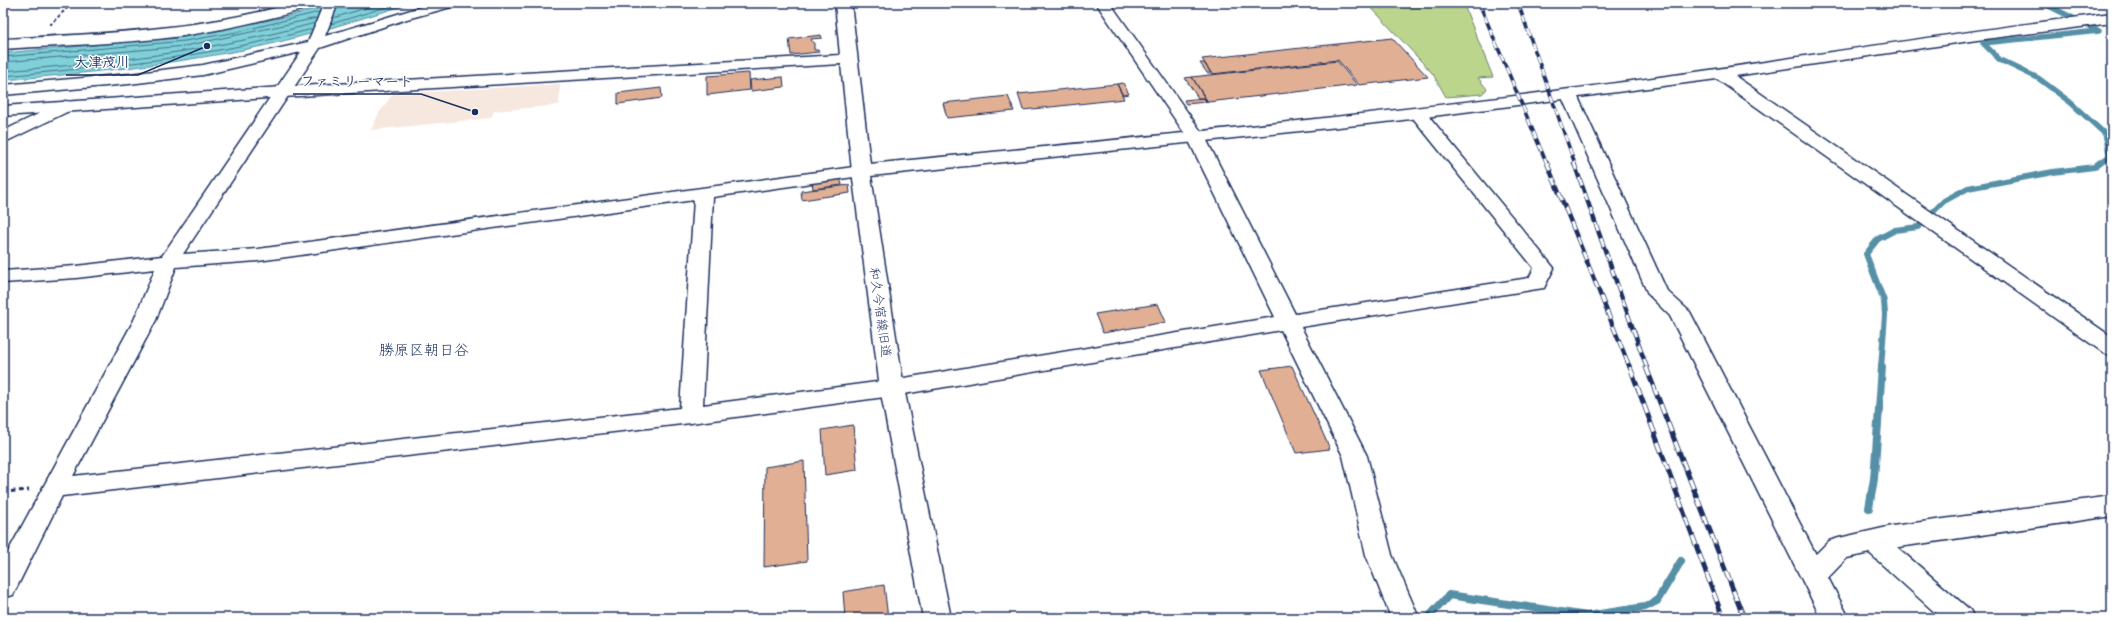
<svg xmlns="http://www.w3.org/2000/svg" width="2115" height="621" font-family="Dekko,'Klee One',sans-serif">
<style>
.built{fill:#f6e7df}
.green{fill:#bcd58c;stroke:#6c8275}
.water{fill:#7fd0d7;stroke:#5790a7}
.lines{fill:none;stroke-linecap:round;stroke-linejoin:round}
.shore{stroke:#436f8e;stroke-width:1}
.stream-far2{stroke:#5790a7;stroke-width:5.5}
.stream-far1{stroke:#5790a7;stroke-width:6}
.stream{stroke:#5790a7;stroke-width:8}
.building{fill:#e1af94;stroke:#1b2f5e}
.minor-casing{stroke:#1b2f5e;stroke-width:3}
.tertiary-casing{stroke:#1b2f5e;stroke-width:3}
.path-far1{stroke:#1b2f5e;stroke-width:2;stroke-dasharray:3 2.5;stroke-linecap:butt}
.path{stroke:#1b2f5e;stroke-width:3;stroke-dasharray:4.5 3.5;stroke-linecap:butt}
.minor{fill:#fff;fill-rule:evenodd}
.tertiary{fill:#fff;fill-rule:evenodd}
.rail-far2-casing{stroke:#1b2f5e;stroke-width:3.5}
.rail-far1-casing{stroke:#1b2f5e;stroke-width:4.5}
.rail-casing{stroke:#1b2f5e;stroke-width:5}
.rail-far2{stroke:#fff;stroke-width:2.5;stroke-dasharray:7;stroke-linecap:butt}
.rail-far1{stroke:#fff;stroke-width:3;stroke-dasharray:8;stroke-linecap:butt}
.rail{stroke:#fff;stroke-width:3.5;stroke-dasharray:10;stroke-linecap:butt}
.labels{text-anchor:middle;stroke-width:3;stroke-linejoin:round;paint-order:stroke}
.street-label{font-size:13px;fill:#1b2f5e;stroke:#fff}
.quarter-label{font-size:15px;fill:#1b2f5e;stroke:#fff}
.leader{fill:none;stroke:#1b2f5e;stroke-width:1.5}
.callout-dot{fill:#1b2f5e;stroke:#fff;stroke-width:1.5}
.callout-label{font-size:14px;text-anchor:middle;font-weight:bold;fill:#1b2f5e;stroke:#fff;stroke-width:3;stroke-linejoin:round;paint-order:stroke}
</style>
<rect width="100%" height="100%" fill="#fff"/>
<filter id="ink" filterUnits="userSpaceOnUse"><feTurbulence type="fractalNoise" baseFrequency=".025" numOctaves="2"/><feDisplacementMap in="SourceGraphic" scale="8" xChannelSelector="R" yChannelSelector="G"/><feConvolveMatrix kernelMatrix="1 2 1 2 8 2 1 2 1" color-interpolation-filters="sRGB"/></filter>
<g filter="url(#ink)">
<!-- built -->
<path class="built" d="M 560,84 L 559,105 L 494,111 L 491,118 L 371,130 L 379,113 L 393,94 Z"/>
<!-- green -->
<path class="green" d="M 1367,3 L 1463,3 L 1493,77 L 1478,78 L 1487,89 L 1482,94 L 1446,97 L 1433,74 Z"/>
<!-- water -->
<path class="water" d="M 338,3 L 412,3 C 356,20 300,39 243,50 C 164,65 83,74 3,80 L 3,53 L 184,37 L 285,17 Z"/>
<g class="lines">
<!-- shore -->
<path class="shore" d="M 333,18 L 382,3
M 331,24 L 399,3
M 3,57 L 185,41 L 237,32 L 319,12
M 3,62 L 185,46 L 317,18
M 3,71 C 109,63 213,51 315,23
M 3,76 C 107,67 211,57 312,29"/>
<!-- stream-far2 -->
<path class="stream-far2" d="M 2043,3 L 2099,31 L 1983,43 L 2000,60 L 2038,78 L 2070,102 L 2105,134 L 2110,156 L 2098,164"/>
<!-- stream-far1 -->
<path class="stream-far1" d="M 1881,368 L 1885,315 L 1884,301 L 1866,254 L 1878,239 L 1895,230 L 1918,227 L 1944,201 L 1968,188 L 2053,172 L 2094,167 L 2099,163"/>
<!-- stream -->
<path class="stream" d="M 1869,508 L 1874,479 L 1882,367
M 1428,618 L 1449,595 L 1587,616 L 1645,607 L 1657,601 L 1681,561"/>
</g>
<!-- building -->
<path class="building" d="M 738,3 L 761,3 L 761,4 L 738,7 Z
M 821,35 L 822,38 L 811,39 L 812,42 L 814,42 L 814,50 L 818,50 L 819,52 L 791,55 L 789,39 Z
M 1392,38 L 1428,77 L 1359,85 L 1338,60 L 1212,74 L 1202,59 Z
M 1337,61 L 1357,85 L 1208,102 L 1192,77 Z
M 1200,63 L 1204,63 L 1211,73 L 1207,73 Z
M 749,73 L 750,90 L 707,95 L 707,76 Z
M 783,77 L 784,87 L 751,91 L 750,80 Z
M 1192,77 L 1207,102 L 1204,98 L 1198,98 L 1185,78 Z
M 1123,83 L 1129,94 L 1123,95 L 1117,84 Z
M 1117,84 L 1124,99 L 1023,110 L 1018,94 Z
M 661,88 L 662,98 L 618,104 L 618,93 Z
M 1008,96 L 1014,111 L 947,118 L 943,103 Z
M 1204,98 L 1206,102 L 1186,104 L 1184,100 Z
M 840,177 L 842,185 L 813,189 L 812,181 Z
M 849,185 L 850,193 L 802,200 L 801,191 Z
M 1158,304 L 1166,322 L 1103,333 L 1095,314 Z
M 1292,366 L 1330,449 L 1296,453 L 1261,370 Z
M 853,425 L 857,470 L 825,475 L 822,430 Z
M 804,461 L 807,561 L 764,567 L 765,467 Z
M 884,585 L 888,618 L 845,618 L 843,592 Z"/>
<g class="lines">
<defs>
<path id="minor" d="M 294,3 L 317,3 L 315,6 C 271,19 227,29 182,36 C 123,44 63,45 3,49 L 3,39 C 101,34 199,30 294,3 Z
M 324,3 L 338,3 L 325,36 L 434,3 L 457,3 L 455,6 L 407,19 L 320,48 L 183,254 L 258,249 L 861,166 L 867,167 L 870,171 L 867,175 L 861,176 L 713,197 L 703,405 L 892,380 L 1275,317 L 1187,137 L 1096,3 L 1110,3 L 1205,137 L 1295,314 L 1529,278 L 1534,268 L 1409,113 L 1411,109 L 1423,109 L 1554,268 L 1544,288 L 1537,289 L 1301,327 L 1367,456 L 1392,555 L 1419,618 L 1391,618 L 1366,555 L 1343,456 L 1281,330 L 892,396 L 691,423 L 62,496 L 13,595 L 3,598 L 3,561 L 134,320 L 155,269 L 76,278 L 3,283 L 3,271 L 76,266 L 162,256 L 301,52 L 203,75 L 129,84 L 3,95 L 3,85 L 129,74 L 203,65 L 308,42 ZM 694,200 L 680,408 L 73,476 L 156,320 L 176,267 L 258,261 Z
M 1569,90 L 1575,92 L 1577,95 L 1667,291 L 1690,312 L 1849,618 L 1821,618 L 1670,316 L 1648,294 L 1561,95 L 1563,92 Z
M 65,101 L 71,102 L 73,106 L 71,110 L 3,143 L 3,131 Z
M 1874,532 L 1883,535 L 1970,610 L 1974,618 L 1941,618 L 1865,549 L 1861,542 L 1865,535 Z"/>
<path id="tertiary" d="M 835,3 L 851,3 L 870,164 C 1103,141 1337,119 1570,89 C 1751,66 1931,35 2112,13 L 2112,23 L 1977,40 L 1735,76 L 2112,337 L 2112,356 L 2104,353 L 1717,79 L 1395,121 L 871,176 L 904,388 L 951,618 L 923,618 L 880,388 L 852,171 L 841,64 L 283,97 L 3,116 L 3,106 L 283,87 L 840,55 Z
M 2112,496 L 2112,516 L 1892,548 L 1847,558 L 1824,582 L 1814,585 L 1804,582 L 1800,574 L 1804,566 L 1829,541 L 1839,538 L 1892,526 Z"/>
</defs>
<!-- minor casing -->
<use href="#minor" class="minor-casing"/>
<!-- tertiary casing -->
<use href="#tertiary" class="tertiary-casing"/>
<!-- path-far1 -->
<path class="path-far1" d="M 50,25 L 72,3"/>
<!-- path -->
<path class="path" d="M 3,492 L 29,490"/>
<!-- minor -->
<use href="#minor" class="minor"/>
<!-- tertiary -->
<use href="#tertiary" class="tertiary"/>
<defs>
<path id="rail-far2" d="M 1479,3 L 1547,164
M 1518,3 L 1575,164"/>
<path id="rail-far1" d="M 1547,163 L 1630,368
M 1574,163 L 1647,368"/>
<path id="rail" d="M 1630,367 L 1723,618
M 1646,367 L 1744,618"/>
</defs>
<!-- rail-far2 casing -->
<use href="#rail-far2" class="rail-far2-casing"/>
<!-- rail-far1 casing -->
<use href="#rail-far1" class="rail-far1-casing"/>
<!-- rail casing -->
<use href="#rail" class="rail-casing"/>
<!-- rail-far2 -->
<use href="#rail-far2" class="rail-far2"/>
<!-- rail-far1 -->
<use href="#rail-far1" class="rail-far1"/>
<!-- rail -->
<use href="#rail" class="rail"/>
</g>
</g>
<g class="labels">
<!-- street labels -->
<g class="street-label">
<text transform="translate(881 312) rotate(82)" y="5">和久今宿線旧道</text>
</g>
<!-- quarter labels -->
<g class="quarter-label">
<text x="424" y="355">勝原区朝日谷</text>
</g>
</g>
<!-- callouts -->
<path class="leader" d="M207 46L138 75H66M475 112L421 94H293"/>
<g class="callout-dot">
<circle cx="207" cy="46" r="4"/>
<circle cx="475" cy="112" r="4"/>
</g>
<g class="callout-label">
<text x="102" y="67">大津茂川</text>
<text x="357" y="86">ファミリーマート</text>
</g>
<!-- margin -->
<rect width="2115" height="621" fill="none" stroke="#fff" stroke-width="16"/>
<rect x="8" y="8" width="2099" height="605" fill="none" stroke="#1b2f5e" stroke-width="1.5" filter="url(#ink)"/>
</svg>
